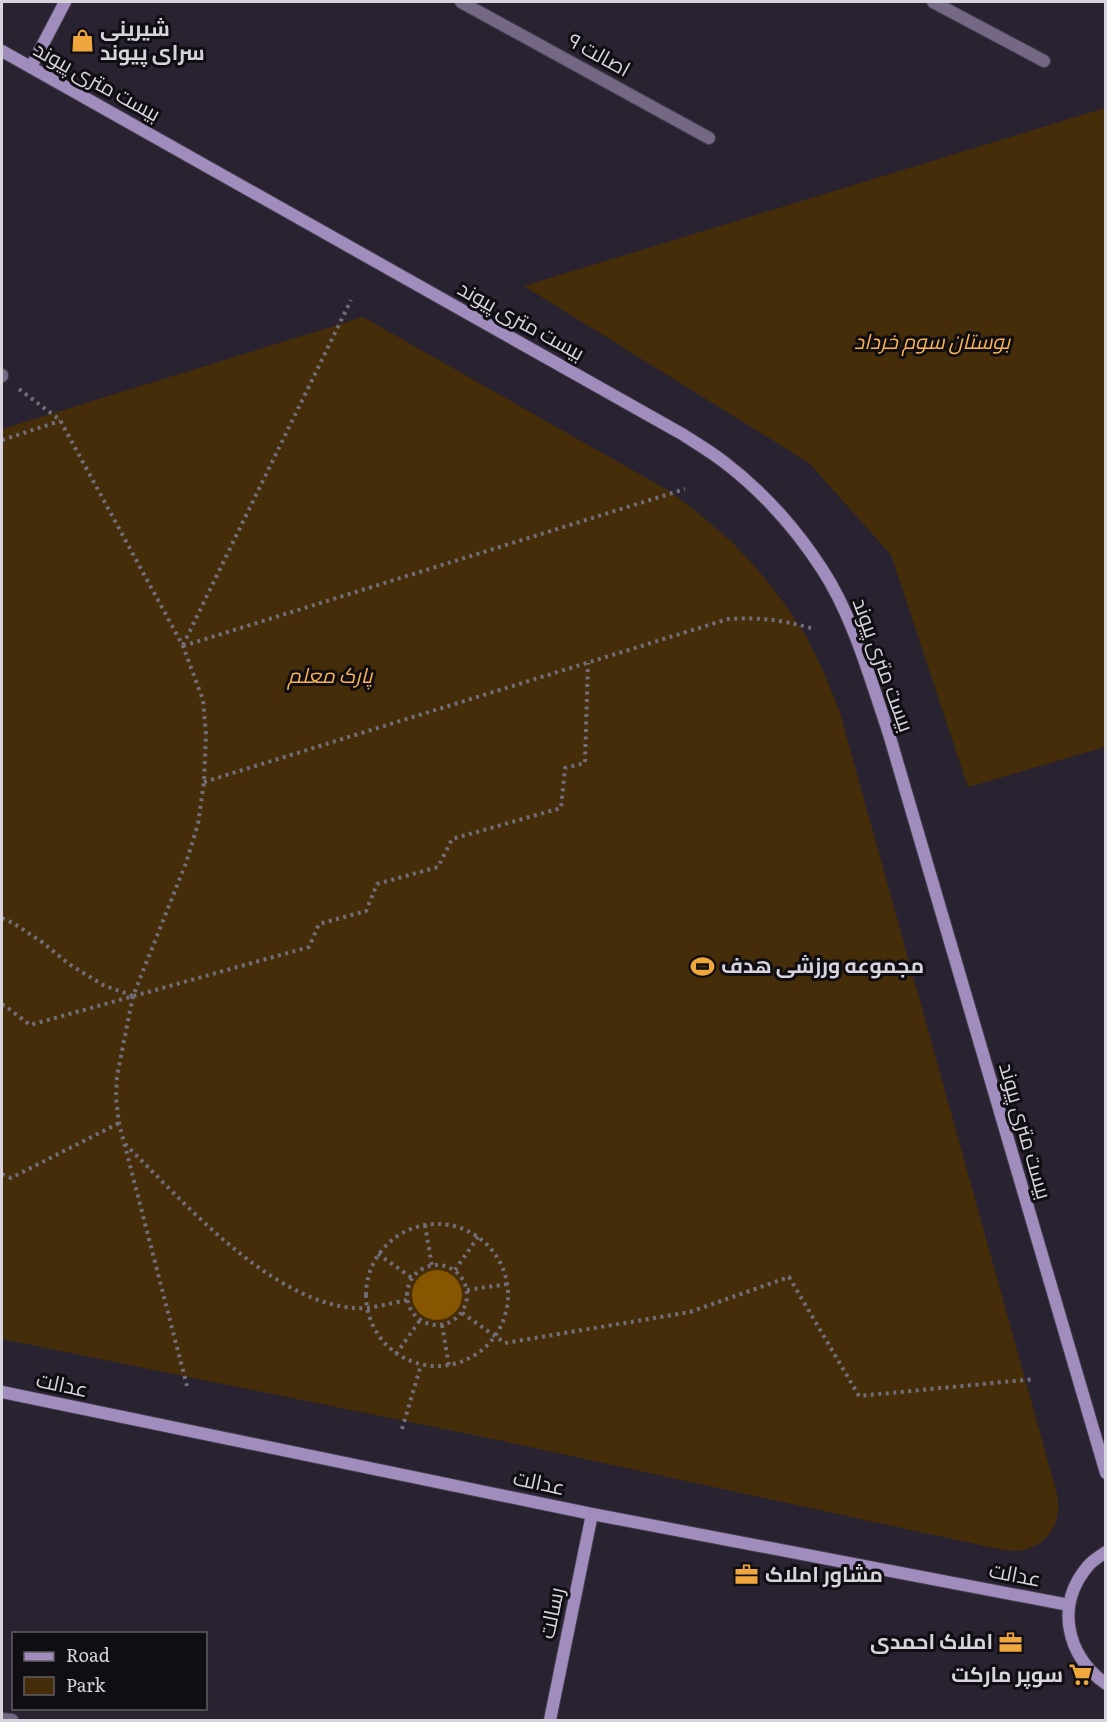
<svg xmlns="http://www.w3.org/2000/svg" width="1107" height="1722" font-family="Literata,Cairo,serif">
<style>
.green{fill:#452d0a}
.water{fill:#865600}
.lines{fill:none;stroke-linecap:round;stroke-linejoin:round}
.street-casing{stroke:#443e4d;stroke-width:14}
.secondary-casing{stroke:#443e4d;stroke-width:14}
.path{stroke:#726d79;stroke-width:4;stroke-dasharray:3 4.5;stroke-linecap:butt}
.street{stroke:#746885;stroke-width:12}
.secondary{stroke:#a18dbd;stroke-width:12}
.labels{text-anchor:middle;stroke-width:6;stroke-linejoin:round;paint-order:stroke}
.poi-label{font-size:21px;font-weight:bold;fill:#d8d4de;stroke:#100d13;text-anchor:start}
.street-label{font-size:21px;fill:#d8d4de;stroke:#100d13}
.park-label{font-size:21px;font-style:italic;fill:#f8b353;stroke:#100d13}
</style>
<rect width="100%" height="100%" fill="#282231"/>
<!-- green -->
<path class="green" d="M 1105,108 L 1105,747 L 968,787 L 891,555 L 809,463 L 524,286 Z
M 363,317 L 671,492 L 699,514 L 731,541 L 758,570 L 784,603 L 807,638 L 825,675 L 840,713 L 1057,1494 C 1063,1523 1047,1548 1017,1551 C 1011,1551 1004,1550 998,1549 L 498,1440 L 2,1339 L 2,429 Z"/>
<!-- water -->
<path class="water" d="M412 1295a25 25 0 1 1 50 0a25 25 0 1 1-50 0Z"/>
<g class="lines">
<defs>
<path id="street" d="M 461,2 L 709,138
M 933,2 L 1044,61
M 2,375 L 2,376
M 2,1719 L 12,1720"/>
<path id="secondary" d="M 2,51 L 682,434 C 696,443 711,452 724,462 C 762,491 796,529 822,569 C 853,616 871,681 889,734 L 1106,1473
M 31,67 L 65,2
M 2,1392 L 592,1514 L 1069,1605
M 1106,1552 C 1100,1556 1092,1561 1088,1566 C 1055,1605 1066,1655 1106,1684
M 550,1720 L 592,1514"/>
</defs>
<!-- street casing -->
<use href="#street" class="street-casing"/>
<!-- secondary casing -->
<use href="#secondary" class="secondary-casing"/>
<!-- path -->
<path class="path" d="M 19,389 L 60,420 L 183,646 L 203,700 L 206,734 L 204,782 L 198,824 L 186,863 L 133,996 L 117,1076 L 116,1098 L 119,1123 L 187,1386
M 2,440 L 60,421
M 183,645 L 351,300
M 183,646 L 685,489
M 204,782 L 728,619 C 760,617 781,620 811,628
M 2,918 L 13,923 L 42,942 L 69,964 L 103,985 L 133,996
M 2,1006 L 4,1005 L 30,1025 L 309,947 L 319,924 L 366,911 L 377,884 L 438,867 L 452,839 L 561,808 L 565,768 L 585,763 L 588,663
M 125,1144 C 183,1201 268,1300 353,1308 C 368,1310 391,1303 407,1300
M 2,1174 L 11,1178 L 119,1123
M366 1295a71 71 0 1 1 142 0a71 71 0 1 1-142 0Z
M 425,1225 L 432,1266
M 378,1254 L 412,1278
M407 1295a30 30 0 1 1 60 0a30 30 0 1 1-60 0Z
M 455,1270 L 478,1237
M 467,1290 L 508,1284
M 462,1313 L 505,1343 L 690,1312 L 789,1277 L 859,1396 L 1035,1379
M 442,1325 L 449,1366
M 396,1354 L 420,1320
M 402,1429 L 421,1365"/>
<!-- street -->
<use href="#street" class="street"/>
<!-- secondary -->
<use href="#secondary" class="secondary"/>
</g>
<!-- icons -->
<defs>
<symbol id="shop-bare" viewBox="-9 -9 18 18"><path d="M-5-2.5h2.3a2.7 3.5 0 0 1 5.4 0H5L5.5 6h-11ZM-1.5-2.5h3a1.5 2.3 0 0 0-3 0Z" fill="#efa73d" stroke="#100d13" stroke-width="2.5" paint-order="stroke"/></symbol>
<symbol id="stadium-bare" viewBox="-9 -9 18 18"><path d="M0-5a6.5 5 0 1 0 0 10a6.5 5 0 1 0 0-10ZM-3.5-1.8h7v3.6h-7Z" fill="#efa73d" stroke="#100d13" stroke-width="2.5" paint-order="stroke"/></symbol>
<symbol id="office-bare" viewBox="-9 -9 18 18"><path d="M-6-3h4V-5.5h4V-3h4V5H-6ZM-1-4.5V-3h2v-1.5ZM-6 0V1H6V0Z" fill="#efa73d" stroke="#100d13" stroke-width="2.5" paint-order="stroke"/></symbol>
<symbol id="supermarket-bare" viewBox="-9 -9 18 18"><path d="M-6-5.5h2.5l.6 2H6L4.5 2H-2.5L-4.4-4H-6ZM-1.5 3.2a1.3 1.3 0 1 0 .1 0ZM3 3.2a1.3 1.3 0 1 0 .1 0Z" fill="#efa73d" stroke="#100d13" stroke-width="2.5" paint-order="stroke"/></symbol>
</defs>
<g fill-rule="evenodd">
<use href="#shop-bare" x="66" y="24" width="33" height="33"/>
<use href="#stadium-bare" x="686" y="950" width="33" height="33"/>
<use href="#office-bare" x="730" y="1558" width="33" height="33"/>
<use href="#office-bare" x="994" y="1626" width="33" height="33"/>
<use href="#supermarket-bare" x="1064" y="1658" width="33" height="33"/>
</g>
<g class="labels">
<!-- poi labels -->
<g class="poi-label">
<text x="100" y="36">شیرینی<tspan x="100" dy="24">سرای پیوند</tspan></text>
<text x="721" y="973">مجموعه ورزشی هدف</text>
<text x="765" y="1582">مشاور املاک</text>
<text x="993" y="1649" text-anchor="end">املاک احمدی</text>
<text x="1063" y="1682" text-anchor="end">سوپر مارکت</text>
</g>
<!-- street labels -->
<g class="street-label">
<text transform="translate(599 55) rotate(29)" y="7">اصالت ۹</text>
<text transform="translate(97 82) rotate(29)" y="7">بیست متری پیوند</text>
<text transform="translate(521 321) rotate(29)" y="7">بیست متری پیوند</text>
<text transform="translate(883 665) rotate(70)" y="7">بیست متری پیوند</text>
<text transform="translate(1025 1131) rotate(74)" y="7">بیست متری پیوند</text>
<text transform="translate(62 1385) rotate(12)" y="7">عدالت</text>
<text transform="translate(539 1483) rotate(12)" y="7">عدالت</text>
<text transform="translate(1015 1575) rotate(11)" y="7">عدالت</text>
<text transform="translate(552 1613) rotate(-78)" y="7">رسالت</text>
</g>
<!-- park labels -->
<g class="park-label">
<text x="932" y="349">بوستان سوم خرداد</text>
<text x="330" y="683">پارک معلم</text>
</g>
</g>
<!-- border -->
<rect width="1107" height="1722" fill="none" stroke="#d8d4de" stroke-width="6"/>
<!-- legend -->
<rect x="12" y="1632" width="195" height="78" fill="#100d13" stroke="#605d64" stroke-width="1.5"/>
<rect x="24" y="1652" width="30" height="9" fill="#a18dbd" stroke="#605d64" stroke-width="1.5"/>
<text x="66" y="1662" font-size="18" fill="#d8d4de">Road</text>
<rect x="24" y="1677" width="30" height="18" fill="#452d0a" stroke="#605d64" stroke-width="1.5"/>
<text x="66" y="1692" font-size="18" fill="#d8d4de">Park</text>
</svg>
